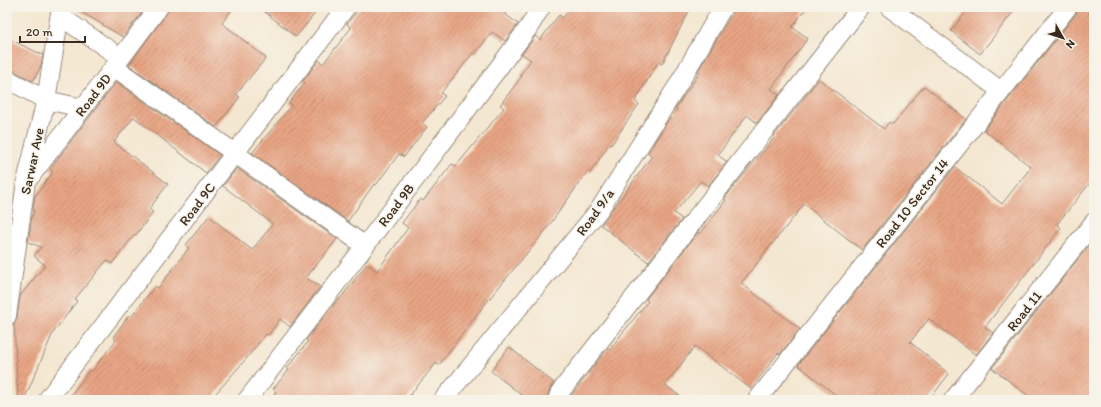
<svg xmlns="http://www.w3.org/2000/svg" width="1101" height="407" font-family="Itim,sans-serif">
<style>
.building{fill:url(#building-hatch)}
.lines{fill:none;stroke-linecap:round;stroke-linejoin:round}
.street-casing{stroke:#988878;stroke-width:20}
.street{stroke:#fff;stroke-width:18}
.labels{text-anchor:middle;stroke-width:3;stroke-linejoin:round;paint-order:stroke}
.street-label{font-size:14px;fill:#3b2a1e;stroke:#f7f3e8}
</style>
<defs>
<pattern id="building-hatch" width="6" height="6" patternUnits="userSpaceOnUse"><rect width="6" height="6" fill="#e8a585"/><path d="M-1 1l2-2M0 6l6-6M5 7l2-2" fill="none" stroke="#bd876c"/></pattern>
</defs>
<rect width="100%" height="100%" fill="#f7f3e8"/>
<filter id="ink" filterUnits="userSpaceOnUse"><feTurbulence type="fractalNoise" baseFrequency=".025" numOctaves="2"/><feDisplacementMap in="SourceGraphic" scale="8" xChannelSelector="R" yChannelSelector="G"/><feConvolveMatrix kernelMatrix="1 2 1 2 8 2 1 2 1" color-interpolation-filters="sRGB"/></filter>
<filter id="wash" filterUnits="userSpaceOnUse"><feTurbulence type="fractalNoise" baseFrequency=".012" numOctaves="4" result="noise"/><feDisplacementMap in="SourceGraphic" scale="16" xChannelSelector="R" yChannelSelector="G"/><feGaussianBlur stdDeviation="0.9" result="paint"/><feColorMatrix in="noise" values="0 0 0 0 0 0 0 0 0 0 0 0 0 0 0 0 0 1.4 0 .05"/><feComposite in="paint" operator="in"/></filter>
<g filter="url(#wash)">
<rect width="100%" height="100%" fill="#f4e7d1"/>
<g id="blocks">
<!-- building -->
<path class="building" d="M 73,7 L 146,7 L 123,37 Z
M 169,7 L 234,7 L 222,23 L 266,58 L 236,94 L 240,97 L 216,127 L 129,65 L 167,13 Z
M 259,7 L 320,7 L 296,37 Z
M 360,7 L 511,7 L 505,14 L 518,24 L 505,41 L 492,32 L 475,54 L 473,53 L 441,93 L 445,96 L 422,123 L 427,127 L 404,157 L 399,154 L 376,185 L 374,184 L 348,221 L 252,153 L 292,105 L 289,103 L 305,83 L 303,81 L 319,60 L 323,64 L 351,28 L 347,24 Z
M 570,7 L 691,7 L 662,64 L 658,62 L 635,101 L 639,104 L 611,145 L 609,144 L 590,173 L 588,171 L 545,231 L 481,309 L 439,365 L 436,363 L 406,400 L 270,400 L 276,392 L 273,389 L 289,370 L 287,368 L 308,342 L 306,340 L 338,299 L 339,300 L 367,264 L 377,271 L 408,228 L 402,223 L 420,199 L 423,201 L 452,164 L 456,166 L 504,108 L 500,105 L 522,76 L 520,75 L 531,60 L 522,54 L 535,36 L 540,40 L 559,15 L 563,18 Z
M 736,7 L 807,7 L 792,27 L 808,38 L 771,89 L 779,95 L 757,123 L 747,115 L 718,155 L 727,162 L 708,186 L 701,181 L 674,213 L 682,219 L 648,262 L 601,225 L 652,156 L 648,153 L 667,122 L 677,110 L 676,108 L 700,72 L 698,71 Z
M 970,7 L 1017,7 L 980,54 L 951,31 Z
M 1078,7 L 1083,7 L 1094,16 L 1094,178 L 1057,224 L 1061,228 L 985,327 L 993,333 L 976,355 L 929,319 L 910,342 L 949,374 L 929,400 L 842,400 L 798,365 L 955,167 L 1002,204 L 1031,167 L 984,130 L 1076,14 Z
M 7,38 L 43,55 L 41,66 L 33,81 L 12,70 L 7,69 Z
M 819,79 L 884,129 L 889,122 L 893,124 L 924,86 L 966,119 L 862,250 L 804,204 L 802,207 L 741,283 L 800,329 L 780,354 L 778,353 L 751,389 L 695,346 L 665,385 L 685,400 L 568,400 L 607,349 L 609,350 L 648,301 L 646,299 L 698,232 L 700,234 L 726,200 L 724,199 L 775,137 L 774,136 Z
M 116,82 L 220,155 L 206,173 L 134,117 L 114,142 L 168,184 L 149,209 L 153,212 L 136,235 L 135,234 L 112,264 L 107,260 L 75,299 L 77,301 L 53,333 L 24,400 L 18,400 L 14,323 L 17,317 L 20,296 L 45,265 L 34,256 L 41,247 L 28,242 L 32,217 L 34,211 L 33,210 L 35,196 L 53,172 L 50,169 Z
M 237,168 L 337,239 L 306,278 L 320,287 L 290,327 L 280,319 L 268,335 L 266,334 L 246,359 L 210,400 L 67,400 L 90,370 L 92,371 L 116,340 L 113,337 L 129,315 L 131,317 L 155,286 L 158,288 L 189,248 L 186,245 L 209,216 L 252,250 L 273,224 L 223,186 Z
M 1094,239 L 1094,400 L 1034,400 L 992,368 Z
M 509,347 L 554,383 L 550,388 L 547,400 L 528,400 L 491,371 Z"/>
</g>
</g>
<g filter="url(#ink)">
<use href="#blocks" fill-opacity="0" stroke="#988878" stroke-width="1"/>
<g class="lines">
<defs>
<path id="street" d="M 889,7 L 1001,91
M 60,16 L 121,58
M 114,67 L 365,246
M 7,79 L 46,100 L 83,108
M 30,177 L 114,67 L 159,7
M 7,316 L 26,182 L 46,100 L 61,7
M 47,400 L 346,7
M 247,400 L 365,246 L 529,27 L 541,7
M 443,400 L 599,210 L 678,85 L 723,7
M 557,400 L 560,392 L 861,7
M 757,400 L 1068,7
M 953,400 L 1094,222"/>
</defs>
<!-- street casing -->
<use href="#street" class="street-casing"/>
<!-- street -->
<use href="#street" class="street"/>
</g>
</g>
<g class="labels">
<!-- street labels -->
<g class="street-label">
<text transform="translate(93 95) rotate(-53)" y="5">Road 9D</text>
<text transform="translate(32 161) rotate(-78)" y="5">Sarwar Ave</text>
<text transform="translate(912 203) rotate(-52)" y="5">Road 10 Sector 14</text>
<text transform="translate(197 204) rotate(-53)" y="5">Road 9C</text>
<text transform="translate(396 205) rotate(-53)" y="5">Road 9B</text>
<text transform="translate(595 212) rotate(-54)" y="5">Road 9/a</text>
<text transform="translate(1024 311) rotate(-52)" y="5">Road 11</text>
</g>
</g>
<!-- margin -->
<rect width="1101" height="407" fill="none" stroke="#f7f3e8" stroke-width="24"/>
<!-- north arrow -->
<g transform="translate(1063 38) rotate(129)" stroke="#f7f3e8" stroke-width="3" paint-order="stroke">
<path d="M0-3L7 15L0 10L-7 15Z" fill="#3b2a1e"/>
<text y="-6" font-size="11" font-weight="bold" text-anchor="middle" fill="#3b2a1e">N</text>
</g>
<!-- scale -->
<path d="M20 36v6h65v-6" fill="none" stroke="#3b2a1e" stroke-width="2"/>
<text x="26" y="36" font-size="12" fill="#3b2a1e" stroke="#f7f3e8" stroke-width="3" paint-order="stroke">20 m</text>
</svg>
